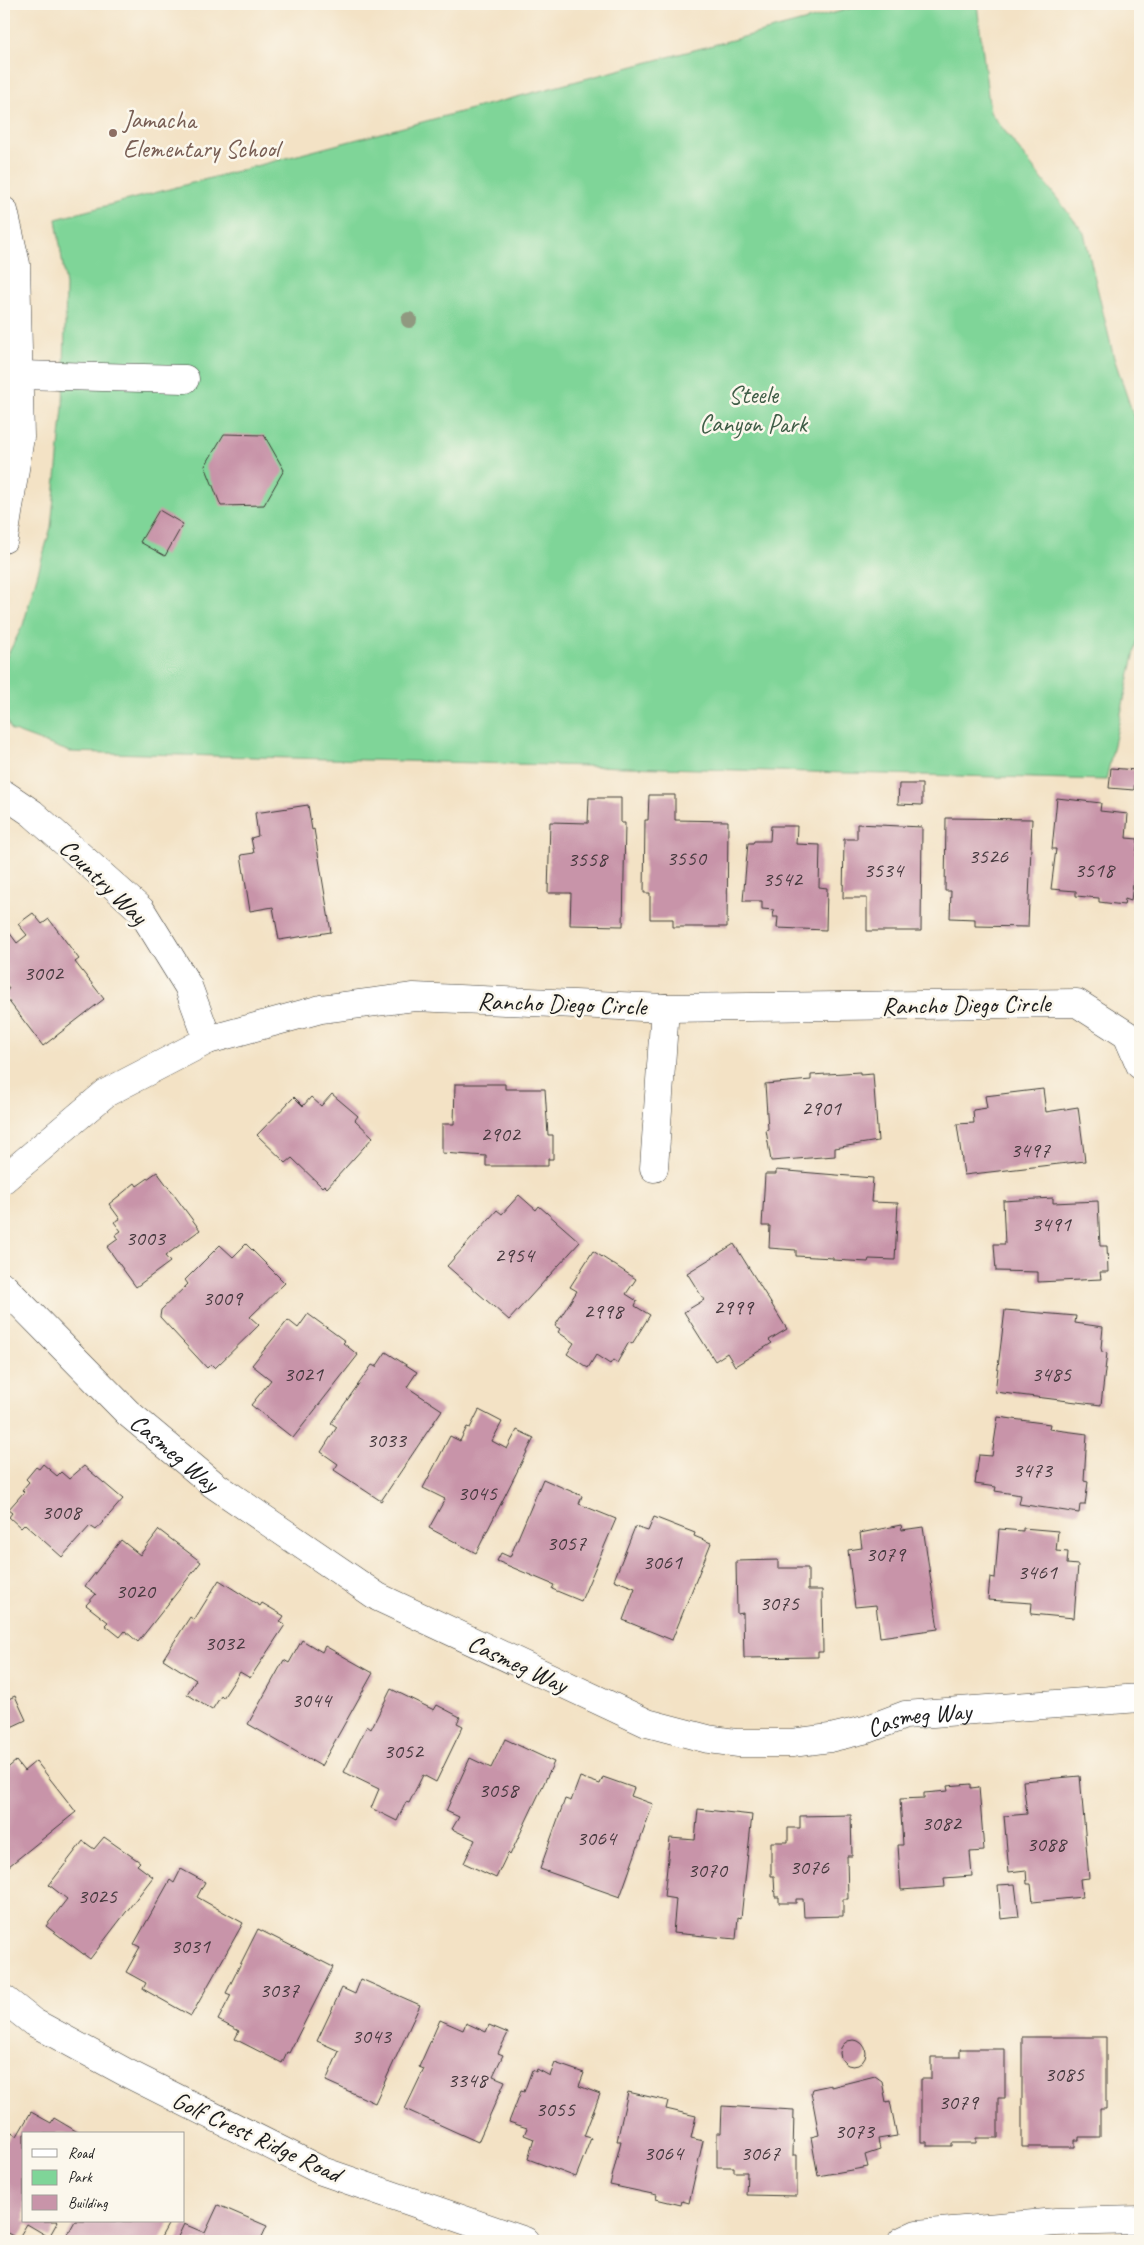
<svg xmlns="http://www.w3.org/2000/svg" width="1144" height="2245" font-family="Caveat,sans-serif">
<style>
.green{fill:#7fd598;stroke:#4e785a}
.building{fill:#c894a9}
.lines{fill:none;stroke-linecap:round;stroke-linejoin:round}
.minor-casing{stroke:#3c3a35;stroke-width:29}
.minor{stroke:#fff;stroke-width:28}
.tree{fill:#909980}
.education-dot{fill:#8d6e63;stroke:#fbf7ec;stroke-width:2}
.labels{text-anchor:middle;stroke-width:5;stroke-linejoin:round;paint-order:stroke}
.number-label{font-size:22px;fill:#473a3f}
.education-label{font-size:25px;fill:#785e54;stroke:#fbf7ec;text-anchor:start}
.park-label{font-size:25px;fill:#3f5d47;stroke:#fbf7ec}
.street-label{font-size:25px;fill:#1c1c1c;stroke:#fbf7ec}
</style>
<rect width="100%" height="100%" fill="#fbf7ec"/>
<filter id="ink" filterUnits="userSpaceOnUse"><feTurbulence type="fractalNoise" baseFrequency=".02" numOctaves="2"/><feDisplacementMap in="SourceGraphic" scale="10" xChannelSelector="R" yChannelSelector="G"/><feConvolveMatrix kernelMatrix="1 2 1 2 8 2 1 2 1" color-interpolation-filters="sRGB"/></filter>
<filter id="wash" filterUnits="userSpaceOnUse"><feTurbulence type="fractalNoise" baseFrequency=".0096" numOctaves="4" result="noise"/><feDisplacementMap in="SourceGraphic" scale="20" xChannelSelector="R" yChannelSelector="G"/><feGaussianBlur stdDeviation="1.12" result="paint"/><feColorMatrix in="noise" values="0 0 0 0 0 0 0 0 0 0 0 0 0 0 0 0 0 1.4 0 .05"/><feComposite in="paint" operator="in"/></filter>
<g filter="url(#wash)">
<rect width="100%" height="100%" fill="#f3e2c5"/>
<!-- green -->
<path class="green" d="M 868,4 L 977,4 L 990,112 L 1084,233 L 1114,358 L 1140,435 L 1140,629 L 1106,780 L 70,752 L 11,730 L 4,713 L 4,662 L 23,625 L 51,527 L 63,408 L 66,286 L 56,219 Z"/>
<g id="blocks">
<!-- building -->
<path class="building" d="M 224,434 L 264,435 L 284,470 L 264,505 L 221,506 L 205,466 Z
M 159,510 L 183,524 L 165,556 L 140,542 Z
M 1111,768 L 1136,770 L 1134,790 L 1109,788 Z
M 899,784 L 922,784 L 922,805 L 898,804 Z
M 649,795 L 675,795 L 675,820 L 728,821 L 727,927 L 673,927 L 673,919 L 650,919 L 650,893 L 644,893 L 645,820 L 648,820 Z
M 589,798 L 621,798 L 621,823 L 625,823 L 623,926 L 570,925 L 571,893 L 548,893 L 550,822 L 588,823 Z
M 1057,798 L 1101,803 L 1100,811 L 1128,814 L 1126,838 L 1138,839 L 1131,901 L 1125,899 L 1124,905 L 1099,902 L 1099,898 L 1076,896 L 1076,891 L 1051,889 L 1056,849 L 1052,849 Z
M 308,805 L 312,830 L 314,829 L 331,932 L 279,940 L 273,907 L 250,911 L 241,855 L 254,853 L 251,838 L 258,836 L 255,813 Z
M 946,818 L 1032,819 L 1028,927 L 975,926 L 975,919 L 950,918 L 951,891 L 945,891 Z
M 857,824 L 922,827 L 921,931 L 867,931 L 867,898 L 843,898 L 844,839 L 857,839 Z
M 771,826 L 797,826 L 796,844 L 820,845 L 819,887 L 827,888 L 826,930 L 777,928 L 778,917 L 773,917 L 774,910 L 762,909 L 762,901 L 743,901 L 748,843 L 753,843 L 754,841 L 770,841 Z
M 33,913 L 42,924 L 49,919 L 79,959 L 75,962 L 104,999 L 43,1046 L 4,995 L 9,988 L 4,982 L 4,930 L 6,928 L 17,943 L 27,935 L 18,924 Z
M 860,1072 L 860,1075 L 873,1074 L 878,1141 L 835,1148 L 835,1156 L 771,1161 L 766,1130 L 768,1129 L 765,1084 L 811,1080 L 811,1075 Z
M 455,1084 L 505,1084 L 505,1089 L 545,1089 L 548,1135 L 553,1135 L 553,1159 L 548,1159 L 548,1166 L 486,1166 L 486,1156 L 442,1153 L 442,1124 L 454,1124 Z
M 1043,1089 L 1046,1112 L 1078,1107 L 1085,1161 L 964,1175 L 957,1124 L 974,1123 L 973,1110 L 987,1108 L 985,1096 Z
M 332,1094 L 358,1116 L 355,1120 L 373,1137 L 327,1188 L 324,1185 L 322,1187 L 292,1158 L 286,1163 L 257,1135 L 294,1097 L 303,1106 L 311,1097 L 321,1106 Z
M 776,1170 L 873,1178 L 871,1202 L 898,1203 L 895,1260 L 869,1259 L 868,1262 L 833,1260 L 833,1258 L 796,1256 L 796,1250 L 769,1248 L 770,1226 L 762,1226 L 765,1174 L 776,1174 Z
M 157,1172 L 200,1230 L 165,1256 L 170,1262 L 136,1287 L 107,1247 L 118,1239 L 115,1235 L 121,1231 L 114,1222 L 120,1219 L 109,1204 L 135,1183 L 137,1186 Z
M 519,1195 L 536,1210 L 539,1206 L 580,1242 L 509,1320 L 447,1266 L 497,1210 L 502,1214 Z
M 1053,1198 L 1053,1203 L 1098,1201 L 1100,1246 L 1107,1246 L 1108,1272 L 1100,1272 L 1101,1279 L 1038,1282 L 1038,1272 L 996,1271 L 994,1244 L 1005,1244 L 1003,1201 Z
M 246,1244 L 285,1283 L 250,1317 L 259,1325 L 215,1368 L 211,1364 L 207,1368 L 160,1317 L 161,1310 L 188,1284 L 185,1280 L 220,1245 L 233,1257 Z
M 734,1244 L 787,1329 L 769,1340 L 772,1343 L 735,1366 L 727,1353 L 715,1361 L 684,1312 L 704,1300 L 687,1273 Z
M 593,1251 L 636,1279 L 626,1294 L 637,1301 L 635,1306 L 650,1315 L 632,1344 L 629,1342 L 617,1363 L 613,1360 L 610,1364 L 596,1355 L 588,1368 L 567,1354 L 574,1343 L 558,1332 L 560,1329 L 555,1326 L 577,1291 L 570,1287 Z
M 1005,1310 L 1076,1316 L 1075,1323 L 1103,1327 L 1101,1348 L 1102,1352 L 1107,1353 L 1101,1405 L 995,1392 Z
M 308,1314 L 345,1341 L 343,1343 L 358,1355 L 293,1438 L 251,1405 L 271,1380 L 252,1365 L 288,1320 L 298,1328 Z
M 386,1352 L 417,1372 L 407,1387 L 442,1410 L 381,1501 L 334,1470 L 338,1464 L 321,1452 L 337,1427 L 331,1423 L 372,1365 L 376,1367 Z
M 479,1410 L 502,1422 L 492,1441 L 507,1449 L 517,1430 L 534,1438 L 476,1553 L 429,1528 L 445,1499 L 423,1488 L 450,1436 L 460,1441 L 467,1427 L 470,1428 Z
M 998,1417 L 1050,1424 L 1049,1429 L 1087,1434 L 1084,1481 L 1088,1482 L 1085,1505 L 1080,1505 L 1079,1513 L 1019,1504 L 1021,1495 L 995,1491 L 996,1487 L 975,1484 L 979,1455 L 992,1456 Z
M 43,1464 L 57,1476 L 61,1472 L 69,1479 L 84,1466 L 123,1499 L 96,1530 L 90,1526 L 62,1557 L 25,1524 L 21,1528 L 9,1517 L 12,1513 L 8,1510 L 24,1492 L 22,1490 L 29,1482 L 26,1479 L 36,1467 L 39,1469 Z
M 543,1479 L 582,1496 L 579,1504 L 616,1519 L 581,1601 L 552,1589 L 554,1585 L 497,1561 L 501,1553 L 510,1557 Z
M 654,1517 L 695,1533 L 694,1536 L 711,1543 L 672,1640 L 623,1620 L 635,1588 L 614,1580 L 635,1527 L 648,1531 Z
M 901,1525 L 902,1530 L 923,1527 L 938,1629 L 880,1637 L 876,1605 L 855,1607 L 848,1550 L 862,1548 L 860,1533 Z
M 1023,1528 L 1058,1531 L 1056,1551 L 1068,1552 L 1067,1564 L 1078,1565 L 1074,1618 L 1031,1614 L 1032,1603 L 988,1600 L 990,1577 L 995,1578 L 999,1529 L 1023,1531 Z
M 159,1530 L 201,1562 L 138,1642 L 125,1631 L 120,1637 L 105,1625 L 108,1622 L 86,1605 L 96,1594 L 85,1586 L 121,1540 L 140,1555 Z
M 778,1560 L 778,1568 L 808,1568 L 808,1590 L 822,1590 L 823,1652 L 818,1652 L 818,1657 L 744,1658 L 743,1613 L 737,1614 L 736,1561 Z
M 219,1580 L 260,1606 L 262,1603 L 284,1616 L 280,1622 L 285,1625 L 250,1678 L 240,1672 L 223,1698 L 221,1696 L 212,1710 L 187,1694 L 196,1680 L 163,1659 L 190,1617 L 194,1620 Z
M 302,1640 L 322,1652 L 325,1646 L 373,1673 L 321,1766 L 248,1724 L 284,1660 L 289,1663 Z
M 391,1689 L 434,1710 L 437,1705 L 460,1717 L 457,1723 L 463,1726 L 436,1782 L 423,1775 L 409,1803 L 406,1802 L 397,1821 L 371,1808 L 379,1789 L 344,1772 L 367,1726 L 371,1729 Z
M 15,1696 L 26,1720 L 9,1728 L 10,1730 L 4,1733 L 4,1701 Z
M 505,1739 L 554,1762 L 510,1855 L 508,1853 L 496,1878 L 464,1863 L 475,1840 L 452,1829 L 459,1817 L 446,1811 L 470,1758 L 491,1768 Z
M 16,1761 L 24,1771 L 36,1761 L 76,1812 L 4,1870 L 4,1771 Z
M 1080,1776 L 1089,1878 L 1080,1879 L 1082,1897 L 1033,1902 L 1031,1884 L 1027,1884 L 1026,1870 L 1009,1872 L 1004,1816 L 1027,1814 L 1023,1781 Z
M 580,1777 L 600,1784 L 603,1777 L 634,1788 L 631,1796 L 653,1804 L 620,1897 L 540,1869 L 565,1799 L 571,1801 Z
M 971,1784 L 971,1788 L 979,1787 L 984,1851 L 970,1852 L 972,1876 L 944,1878 L 945,1887 L 901,1890 L 898,1845 L 903,1845 L 900,1799 L 924,1798 L 924,1793 L 948,1791 L 947,1786 Z
M 698,1809 L 752,1815 L 741,1918 L 738,1917 L 736,1939 L 673,1933 L 676,1899 L 664,1897 L 670,1838 L 695,1840 Z
M 851,1815 L 852,1856 L 847,1856 L 848,1899 L 843,1899 L 843,1916 L 804,1917 L 803,1899 L 796,1899 L 796,1903 L 779,1903 L 779,1897 L 775,1897 L 774,1876 L 771,1876 L 771,1842 L 788,1842 L 788,1828 L 800,1828 L 800,1816 Z
M 104,1837 L 140,1862 L 137,1865 L 153,1877 L 90,1959 L 46,1926 L 67,1899 L 49,1885 L 83,1841 L 94,1849 Z
M 181,1869 L 205,1882 L 197,1897 L 243,1923 L 191,2016 L 143,1989 L 146,1983 L 126,1972 L 140,1947 L 134,1944 L 170,1880 L 174,1883 Z
M 1015,1884 L 1019,1917 L 1001,1919 L 998,1885 Z
M 258,1929 L 333,1967 L 289,2053 L 287,2052 L 282,2063 L 235,2039 L 239,2031 L 218,2020 L 231,1995 L 226,1993 Z
M 361,1979 L 420,2005 L 375,2103 L 326,2081 L 339,2051 L 317,2041 L 342,1988 L 355,1994 Z
M 440,2020 L 463,2030 L 466,2023 L 486,2032 L 489,2025 L 508,2033 L 498,2053 L 503,2055 L 493,2076 L 505,2081 L 478,2142 L 405,2109 L 424,2069 L 419,2067 Z
M 1022,2037 L 1106,2037 L 1106,2109 L 1100,2109 L 1100,2137 L 1079,2137 L 1079,2140 L 1075,2140 L 1075,2147 L 1022,2147 Z
M840 2053a13 13 0 1 1 26 0a13 13 0 1 1-26 0Z
M 960,2049 L 1005,2049 L 1005,2098 L 998,2098 L 998,2138 L 976,2138 L 976,2143 L 952,2143 L 952,2146 L 927,2146 L 927,2142 L 921,2142 L 921,2079 L 931,2079 L 931,2057 L 960,2057 Z
M 555,2063 L 584,2073 L 579,2086 L 600,2094 L 584,2136 L 591,2138 L 576,2177 L 528,2159 L 534,2139 L 524,2135 L 527,2128 L 509,2122 L 521,2091 L 524,2092 L 532,2070 L 536,2072 L 537,2069 L 550,2076 Z
M 875,2076 L 882,2081 L 886,2102 L 890,2101 L 897,2136 L 878,2139 L 880,2150 L 865,2155 L 868,2167 L 818,2176 L 811,2137 L 819,2135 L 811,2092 L 812,2089 L 831,2085 L 831,2087 Z
M 628,2092 L 668,2101 L 666,2109 L 696,2116 L 691,2138 L 703,2141 L 689,2203 L 682,2201 L 681,2205 L 656,2199 L 657,2195 L 610,2185 L 621,2141 L 617,2141 Z
M 722,2106 L 794,2110 L 793,2155 L 797,2155 L 797,2196 L 746,2195 L 747,2172 L 734,2172 L 734,2167 L 717,2167 L 717,2133 L 721,2133 Z
M 31,2112 L 51,2123 L 54,2118 L 81,2134 L 24,2134 L 24,2221 L 58,2221 L 49,2237 L 27,2224 L 18,2239 L 4,2231 L 4,2146 L 12,2132 L 17,2136 Z
M 218,2205 L 267,2226 L 260,2241 L 176,2241 L 184,2224 L 205,2233 Z
M 75,2221 L 170,2221 L 159,2241 L 64,2241 Z"/>
</g>
</g>
<g filter="url(#ink)">
<use href="#blocks" fill-opacity="0" stroke="#3c3a35" stroke-width="1"/>
<g class="lines">
<defs>
<g id="minor">
<path d="M 4,211 L 16,264 L 20,437 L 4,539"/>
<path d="M 19,375 L 185,379"/>
<path d="M 4,794 L 32,813 L 141,910 L 188,986 L 208,1040"/>
<path d="M 654,1168 L 665,1008"/>
<path d="M 4,1179 L 106,1093 L 208,1040 L 321,1009 L 414,997 L 665,1008 L 1077,1003 L 1127,1035 L 1140,1065"/>
<path id="s1" d="M 4,1287 L 128,1413 L 213,1484 L 378,1597 L 647,1723 L 708,1739 L 737,1743 L 792,1743 L 830,1738 L 868,1729 L 905,1715 L 1140,1698"/>
<path d="M 4,1999 L 33,2022 L 127,2073 L 322,2171 L 525,2241"/>
<path d="M 902,2241 L 917,2234 L 1056,2222 L 1140,2220"/>
</g>
</defs>
<!-- minor casing -->
<use href="#minor" class="minor-casing"/>
<!-- minor -->
<use href="#minor" class="minor"/>
</g>
<!-- trees -->
<circle class="tree" cx="409" cy="320" r="8"/>
</g>
<!-- markers -->
<circle class="education-dot" cx="113" cy="133" r="5"/>
<g class="labels">
<!-- number labels -->
<g class="number-label">
<text x="988" y="863">3526</text>
<text x="686" y="865">3550</text>
<text x="587" y="866">3558</text>
<text x="883" y="877">3534</text>
<text x="1094" y="877">3518</text>
<text x="782" y="886">3542</text>
<text x="43" y="980">3002</text>
<text x="821" y="1115">2901</text>
<text x="500" y="1141">2902</text>
<text x="1030" y="1157">3497</text>
<text x="1051" y="1231">3491</text>
<text x="145" y="1245">3003</text>
<text x="514" y="1262">2954</text>
<text x="222" y="1305">3009</text>
<text x="733" y="1314">2999</text>
<text x="603" y="1318">2998</text>
<text x="303" y="1381">3021</text>
<text x="1051" y="1381">3485</text>
<text x="386" y="1447">3033</text>
<text x="1032" y="1477">3473</text>
<text x="477" y="1500">3045</text>
<text x="61" y="1519">3008</text>
<text x="566" y="1550">3057</text>
<text x="885" y="1561">3079</text>
<text x="662" y="1569">3061</text>
<text x="1037" y="1579">3461</text>
<text x="135" y="1598">3020</text>
<text x="779" y="1610">3075</text>
<text x="224" y="1650">3032</text>
<text x="311" y="1707">3044</text>
<text x="403" y="1758">3052</text>
<text x="498" y="1797">3058</text>
<text x="941" y="1830">3082</text>
<text x="596" y="1845">3064</text>
<text x="1046" y="1851">3088</text>
<text x="809" y="1874">3076</text>
<text x="707" y="1877">3070</text>
<text x="97" y="1903">3025</text>
<text x="190" y="1953">3031</text>
<text x="279" y="1997">3037</text>
<text x="371" y="2043">3043</text>
<text x="1064" y="2081">3085</text>
<text x="467" y="2087">3348</text>
<text x="958" y="2109">3079</text>
<text x="555" y="2116">3055</text>
<text x="854" y="2138">3073</text>
<text x="663" y="2160">3064</text>
<text x="760" y="2160">3067</text>
</g>
<!-- education labels -->
<g class="education-label">
<text x="123" y="128">Jamacha<tspan x="123" dy="29">Elementary School</tspan></text>
</g>
<!-- park labels -->
<g class="park-label">
<text x="753" y="403">Steele<tspan x="753" dy="29">Canyon Park</tspan></text>
</g>
<!-- street labels -->
<g class="street-label">
<text transform="translate(104 881) rotate(44)" y="9">Country Way</text>
<text transform="translate(562 1003) rotate(2)" y="9">Rancho Diego Circle</text>
<text transform="translate(966 1004) rotate(-1)" y="9">Rancho Diego Circle</text>
<text dy="9" stroke="none"><textPath href="#s1" startOffset="238">Casmeg Way</textPath></text>
<text transform="translate(518 1663) rotate(25)" y="9">Casmeg Way</text>
<text dy="9" stroke="none"><textPath href="#s1" startOffset="1062">Casmeg Way</textPath></text>
<text transform="translate(257 2136) rotate(25)" y="9">Golf Crest Ridge Road</text>
</g>
</g>
<!-- margin -->
<rect width="1144" height="2245" fill="none" stroke="#fbf7ec" stroke-width="20"/>
<!-- legend -->
<rect x="22" y="2132" width="162" height="90" fill="#fbf7ec" stroke="#a29f99"/>
<rect x="32" y="2149" width="25" height="8" fill="#ffffff" stroke="#a29f99"/>
<text x="68" y="2158" font-size="15" fill="#1c1c1c">Road</text>
<rect x="32" y="2170" width="25" height="15" fill="#7fd598" stroke="#a29f99"/>
<text x="68" y="2182" font-size="15" fill="#1c1c1c">Park</text>
<rect x="32" y="2195" width="25" height="15" fill="#c894a9" stroke="#a29f99"/>
<text x="68" y="2208" font-size="15" fill="#1c1c1c">Building</text>
</svg>
